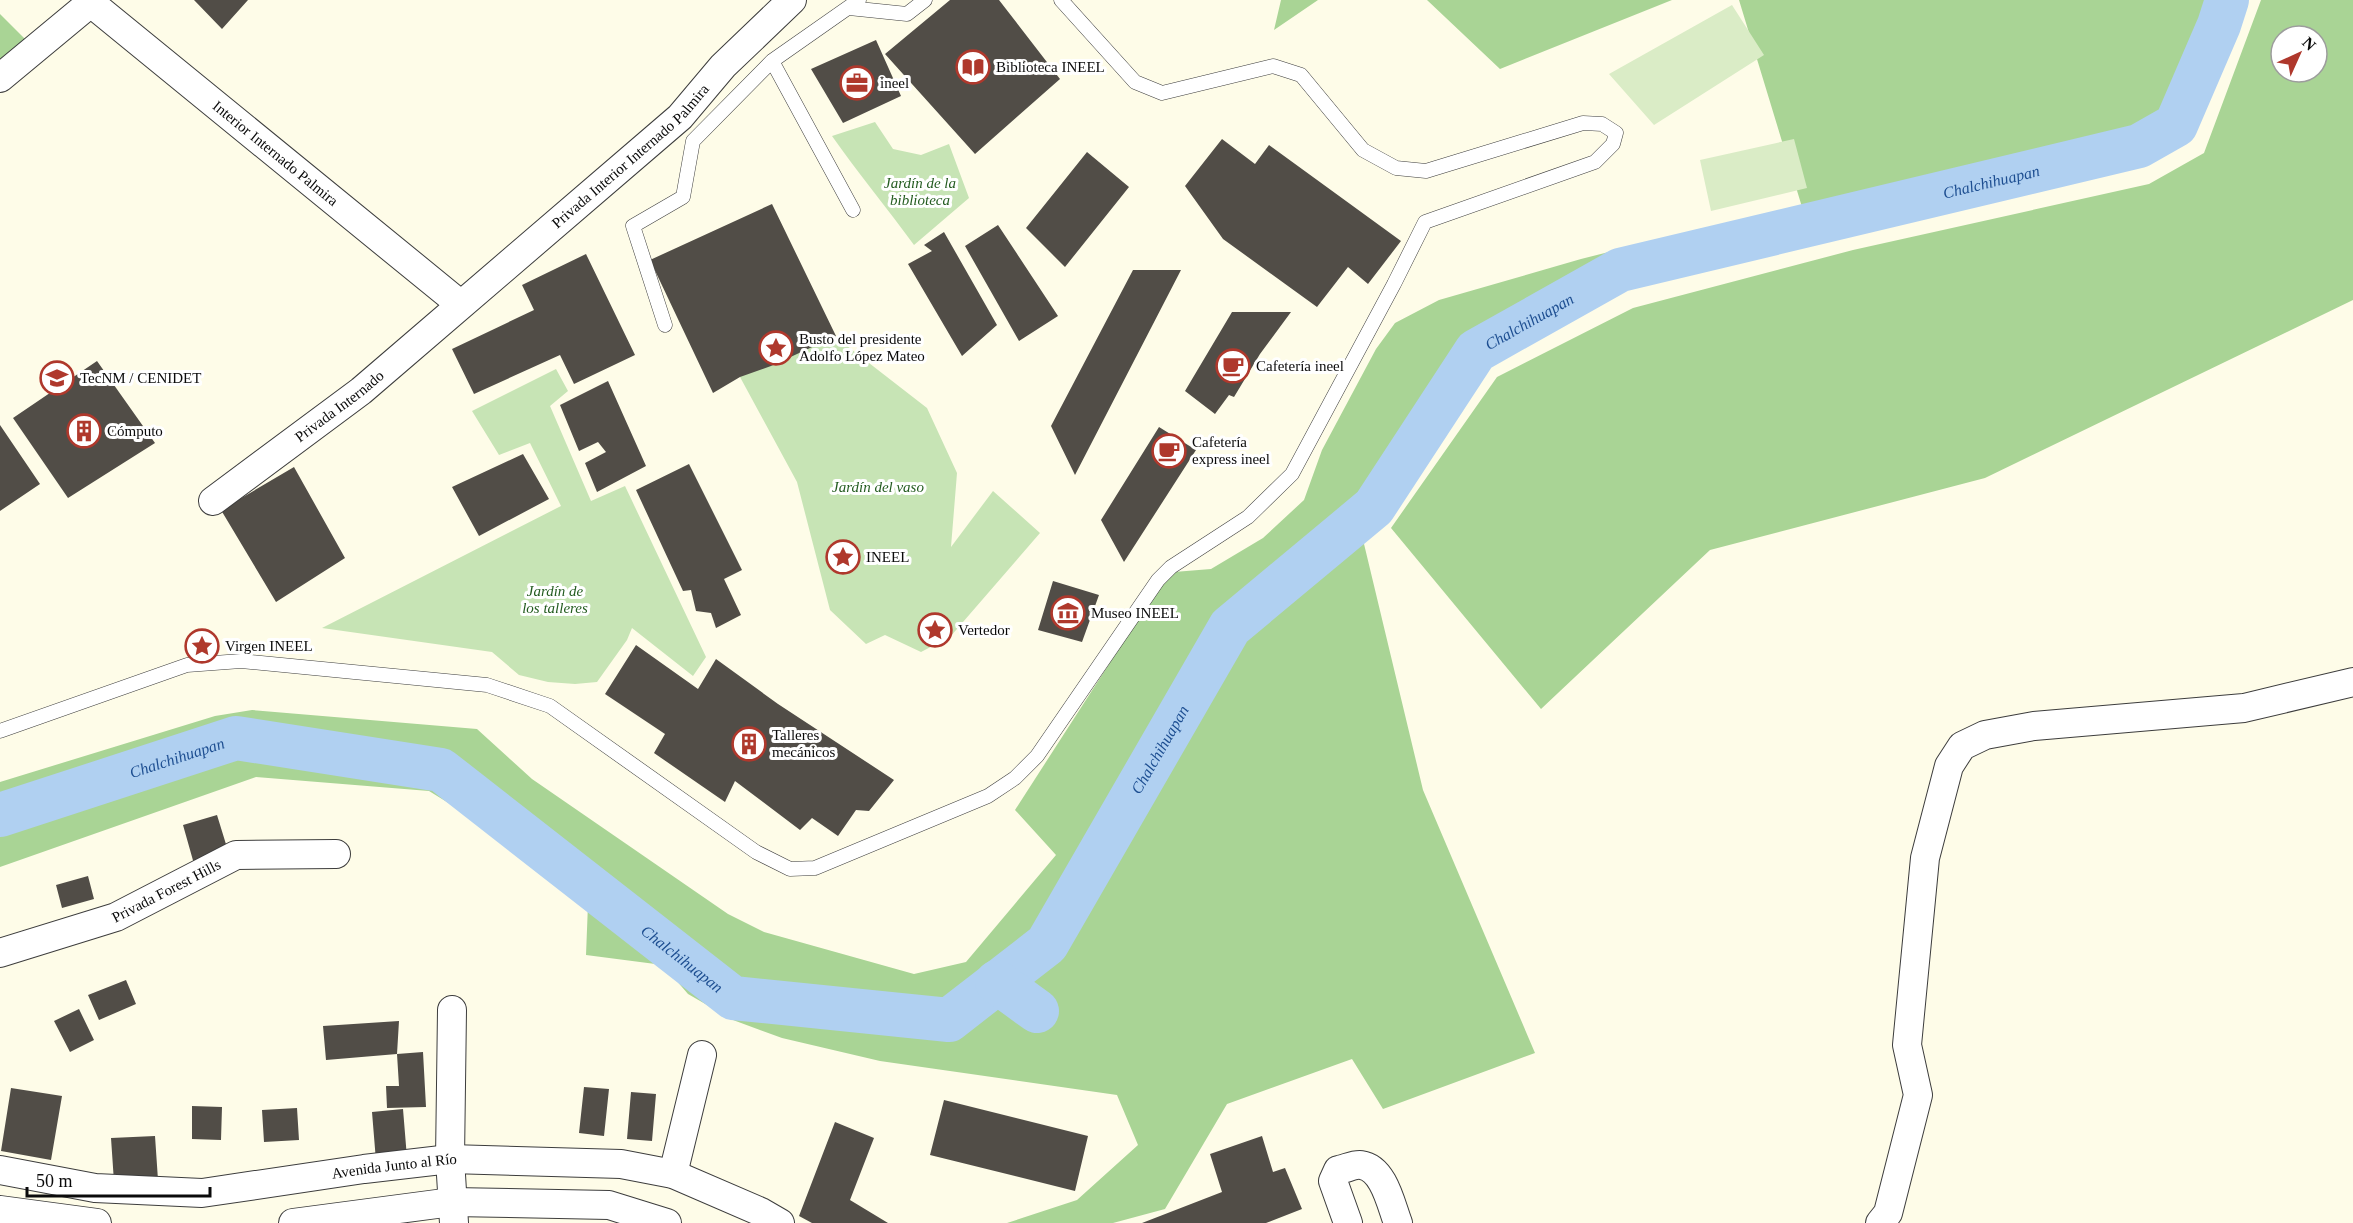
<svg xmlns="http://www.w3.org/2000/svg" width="2353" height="1223" font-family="'Times New Roman',serif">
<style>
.green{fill:#c7e4b5}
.forest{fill:#a9d495;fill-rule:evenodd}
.pitch{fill:#daecc6}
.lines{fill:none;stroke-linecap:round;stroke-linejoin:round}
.river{stroke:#b0d0f1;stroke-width:44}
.building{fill:#514d47}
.service-casing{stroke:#3d3d3d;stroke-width:15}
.minor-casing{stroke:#3d3d3d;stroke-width:30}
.service{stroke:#fff;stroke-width:14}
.minor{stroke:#fff;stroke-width:28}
.labels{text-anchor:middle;stroke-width:6;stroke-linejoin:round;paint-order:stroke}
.poi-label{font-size:15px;fill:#0a0a0a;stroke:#fff;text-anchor:start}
.street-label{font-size:15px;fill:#0a0a0a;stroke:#fff}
.park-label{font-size:15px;font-style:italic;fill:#245c20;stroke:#fff}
.water-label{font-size:16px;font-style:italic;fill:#1d4e91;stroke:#fff}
</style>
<rect width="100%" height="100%" fill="#fefce8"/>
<!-- green -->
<path class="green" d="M 875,122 L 893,149 L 921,155 L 949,144 L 969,198 L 914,245 C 887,208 858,173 832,136 Z
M 758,277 L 927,408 L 957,473 L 951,547 L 993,491 L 1040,533 L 950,637 L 921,652 L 885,635 L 866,644 L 830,610 L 797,482 L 740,377 Z
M 556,369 L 568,391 L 550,406 L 591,501 L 625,486 L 706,657 L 693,676 L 632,628 L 627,640 L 597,682 L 575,684 L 548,682 L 519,675 L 492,652 L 322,628 L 561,506 L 530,443 L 499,455 L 472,411 Z"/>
<!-- forest -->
<path class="forest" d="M 1281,0 L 1318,0 L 1274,30 Z
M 1427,0 L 1672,0 L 1500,69 Z
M 1739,0 L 2231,0 L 2203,67 L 2176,125 L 2131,149 L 2069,167 L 2009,184 L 1952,195 L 1715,253 L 1509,337 L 1452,373 L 1425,401 L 1378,471 L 1353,498 L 1423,790 L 1535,1053 L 1383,1109 L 1352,1059 L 1227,1104 L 1165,1209 L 1113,1223 L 1007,1223 L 1077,1200 L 1138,1145 L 1117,1095 L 880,1061 L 782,1038 L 733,1020 L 688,994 L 663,965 L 586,955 L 588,904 L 538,858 L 429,791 L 256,777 L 0,867 L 0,782 L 215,716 L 252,710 L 477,729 L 532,779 L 728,914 L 764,932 L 914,974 L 966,962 L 1056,855 L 1015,810 L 1151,599 L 1174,572 L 1211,569 L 1263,538 L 1304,500 L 1322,450 L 1376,349 L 1395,323 L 1439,300 L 1581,259 L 1700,229 L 1802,207 Z
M 2261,0 L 2353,0 L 2353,300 L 1985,478 L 1710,550 L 1541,709 L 1391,528 L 1497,377 L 1633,308 L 1853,250 L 2149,184 L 2204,153 ZM 2281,36 L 2317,36 L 2317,72 L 2281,72 Z
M 0,14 L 26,40 L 0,61 Z"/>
<!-- pitch -->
<path class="pitch" d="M 1732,5 L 1764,55 L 1654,125 L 1609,74 Z
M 1794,139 L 1807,188 L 1711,211 L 1700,160 Z"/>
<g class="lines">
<!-- river -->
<g class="river">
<path id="s1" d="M 0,815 L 236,738 L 441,770 L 733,998 L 949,1020 L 1047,944 L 1230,627 L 1374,507 L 1476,351 L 1620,270 L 2139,146 L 2176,125 L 2219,25 L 2227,0"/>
<path d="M 997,982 L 1037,1011"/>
</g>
</g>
<!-- building -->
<path class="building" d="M 194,0 L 248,0 L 222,29 Z
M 950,0 L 999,0 L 1060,79 L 975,154 L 885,54 Z
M 876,40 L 901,96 L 843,123 L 811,69 Z
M 1222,139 L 1255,164 L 1269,145 L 1401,241 L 1368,284 L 1348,267 L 1317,307 L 1223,239 L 1185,186 Z
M 1087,152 L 1129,187 L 1065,267 L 1026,228 Z
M 772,204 L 836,336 L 771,366 L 740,377 L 713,393 L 650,260 Z
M 998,225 L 1058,316 L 1019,341 L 965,246 Z
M 944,232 L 997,325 L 962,356 L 908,264 L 932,251 L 924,245 Z
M 586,254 L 635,355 L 574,384 L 560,355 L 474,394 L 452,349 L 534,310 L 522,285 Z
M 1133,270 L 1181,270 L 1075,475 L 1051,426 Z
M 1232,312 L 1291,312 L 1260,354 L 1234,397 L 1229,395 L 1215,414 L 1185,391 Z
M 97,361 L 155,443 L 68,498 L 13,418 Z
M 608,381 L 646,466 L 597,492 L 585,463 L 606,452 L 598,442 L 579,451 L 560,405 Z
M 0,425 L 40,484 L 0,511 Z
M 1159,427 L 1196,450 L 1124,562 L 1101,520 Z
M 523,454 L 549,499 L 479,536 L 452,487 Z
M 689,464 L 742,570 L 724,579 L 741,615 L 716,628 L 711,613 L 696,611 L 691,590 L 683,591 L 636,490 Z
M 294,467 L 345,558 L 276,602 L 221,510 Z
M 1053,581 L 1099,595 L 1082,642 L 1038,630 Z
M 636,645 L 698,689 L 716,659 L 778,704 L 894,780 L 869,811 L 856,810 L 838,836 L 812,818 L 800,830 L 735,781 L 725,802 L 654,753 L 665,734 L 605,694 Z
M 217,815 L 229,854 L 194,864 L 183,825 Z
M 88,876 L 94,899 L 62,908 L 56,885 Z
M 126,980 L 136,1004 L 99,1020 L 88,995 Z
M 79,1009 L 94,1040 L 70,1052 L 54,1021 Z
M 399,1021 L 397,1054 L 326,1060 L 323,1026 Z
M 423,1052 L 426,1107 L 387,1108 L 386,1086 L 399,1086 L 397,1054 Z
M 584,1087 L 609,1089 L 604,1136 L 579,1133 Z
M 11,1088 L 62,1096 L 51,1160 L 1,1151 Z
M 631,1092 L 656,1094 L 652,1141 L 627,1139 Z
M 944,1100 L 1088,1136 L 1075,1191 L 930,1155 Z
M 192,1106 L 222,1107 L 221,1140 L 192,1139 Z
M 297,1108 L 299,1140 L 264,1142 L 262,1110 Z
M 403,1109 L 407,1158 L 376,1161 L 372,1112 Z
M 835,1122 L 874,1138 L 850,1200 L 888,1223 L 812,1223 L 799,1216 Z
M 155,1136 L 158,1180 L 114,1182 L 111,1138 Z
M 1262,1136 L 1273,1172 L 1285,1168 L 1302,1209 L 1266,1223 L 1142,1223 L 1222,1192 L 1210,1154 Z"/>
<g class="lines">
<defs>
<path id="service" d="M 849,8 L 907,14 L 925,0
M 853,210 L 772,61 L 859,0
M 665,325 L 633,226 L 683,197 L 693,141 L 772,61
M 0,731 L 187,665 L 241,661 L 487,685 L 550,706 L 756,852 L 790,869 L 815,868 L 988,796 L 1015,778 L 1037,756 L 1158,580 L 1171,567 L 1248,517 L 1292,474 L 1394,284 L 1425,222 L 1595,162 L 1613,144 L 1616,133 L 1602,124 L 1583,123 L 1426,171 L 1396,168 L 1363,150 L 1301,75 L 1273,66 L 1162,93 L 1135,82 L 1061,0"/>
<g id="minor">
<path id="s2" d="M 91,3 L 460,304"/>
<path d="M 0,78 L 94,0"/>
<path id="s3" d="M 213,501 L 361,391 L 680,117 L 723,66 L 792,0"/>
<path id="s4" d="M 0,953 L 116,917 L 236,855 L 336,854"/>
<path d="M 452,1010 L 450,1159 L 454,1223"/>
<path id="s5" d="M 0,1170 L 95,1188 L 202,1193 L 364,1169 L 450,1159 L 621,1164 L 673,1174 L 761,1212 L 780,1223"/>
<path d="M 673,1174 L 702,1055"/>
<path d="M 0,1210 L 97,1223"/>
<path d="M 293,1223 L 452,1202 L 609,1205 L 667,1223"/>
<path d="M 1348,1223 L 1333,1181 L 1338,1170 C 1345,1169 1354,1164 1361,1165 C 1384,1168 1391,1205 1398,1223"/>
<path d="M 1880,1223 L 1888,1213 L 1918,1095 L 1907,1045 L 1925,858 L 1949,766 L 1962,746 L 1985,735 L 2034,726 L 2244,708 L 2353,682"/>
</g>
</defs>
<!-- service casing -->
<use href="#service" class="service-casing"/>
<!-- minor casing -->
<use href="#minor" class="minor-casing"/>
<!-- service -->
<use href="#service" class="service"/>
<!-- minor -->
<use href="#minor" class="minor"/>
</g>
<!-- icons -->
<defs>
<symbol id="library-ring" viewBox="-11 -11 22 22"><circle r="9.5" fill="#fff" stroke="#af382c" stroke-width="1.5"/><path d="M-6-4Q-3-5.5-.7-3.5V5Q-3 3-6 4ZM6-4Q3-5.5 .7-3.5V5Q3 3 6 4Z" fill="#af382c"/></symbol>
<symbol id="office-ring" viewBox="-11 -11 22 22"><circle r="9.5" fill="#fff" stroke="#af382c" stroke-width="1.5"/><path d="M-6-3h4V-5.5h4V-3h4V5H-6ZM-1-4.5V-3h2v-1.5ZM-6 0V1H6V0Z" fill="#af382c"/></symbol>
<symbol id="sight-ring" viewBox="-11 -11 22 22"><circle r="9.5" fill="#fff" stroke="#af382c" stroke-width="1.5"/><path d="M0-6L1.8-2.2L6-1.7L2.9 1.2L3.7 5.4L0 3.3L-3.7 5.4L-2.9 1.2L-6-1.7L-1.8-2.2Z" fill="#af382c"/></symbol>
<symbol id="cafe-ring" viewBox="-11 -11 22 22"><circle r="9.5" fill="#fff" stroke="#af382c" stroke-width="1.5"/><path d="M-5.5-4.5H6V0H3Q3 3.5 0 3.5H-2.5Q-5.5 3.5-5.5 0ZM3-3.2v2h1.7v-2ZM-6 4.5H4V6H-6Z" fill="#af382c"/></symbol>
<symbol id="university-ring" viewBox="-11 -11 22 22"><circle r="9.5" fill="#fff" stroke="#af382c" stroke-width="1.5"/><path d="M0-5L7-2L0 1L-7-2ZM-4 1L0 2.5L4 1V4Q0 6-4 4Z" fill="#af382c"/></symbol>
<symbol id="building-ring" viewBox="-11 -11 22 22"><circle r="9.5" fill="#fff" stroke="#af382c" stroke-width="1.5"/><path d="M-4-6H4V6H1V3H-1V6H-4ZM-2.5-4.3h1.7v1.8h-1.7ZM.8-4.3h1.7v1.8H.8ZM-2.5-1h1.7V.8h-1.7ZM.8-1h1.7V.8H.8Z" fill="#af382c"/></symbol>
<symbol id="museum-ring" viewBox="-11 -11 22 22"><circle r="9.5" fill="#fff" stroke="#af382c" stroke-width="1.5"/><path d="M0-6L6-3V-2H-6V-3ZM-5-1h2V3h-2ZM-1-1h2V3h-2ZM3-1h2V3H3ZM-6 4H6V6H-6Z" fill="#af382c"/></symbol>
</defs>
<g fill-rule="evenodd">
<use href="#library-ring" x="954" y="48" width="38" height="38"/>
<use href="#office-ring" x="838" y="64" width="38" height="38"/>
<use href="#sight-ring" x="757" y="329" width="38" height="38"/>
<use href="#cafe-ring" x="1214" y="347" width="38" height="38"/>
<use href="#university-ring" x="38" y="359" width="38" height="38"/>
<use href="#building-ring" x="65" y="412" width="38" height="38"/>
<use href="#cafe-ring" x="1150" y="432" width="38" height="38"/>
<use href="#sight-ring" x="824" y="538" width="38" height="38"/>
<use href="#museum-ring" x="1049" y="594" width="38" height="38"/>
<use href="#sight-ring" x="916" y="611" width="38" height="38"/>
<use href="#sight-ring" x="183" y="627" width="38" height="38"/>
<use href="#building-ring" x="730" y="725" width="38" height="38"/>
</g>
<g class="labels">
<!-- poi labels -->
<g class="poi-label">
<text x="996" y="72">Biblioteca INEEL</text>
<text x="880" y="88">ineel</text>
<text x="799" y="344">Busto del presidente<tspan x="799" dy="17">Adolfo López Mateo</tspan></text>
<text x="1256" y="371">Cafetería ineel</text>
<text x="80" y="383">TecNM / CENIDET</text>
<text x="107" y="436">Cómputo</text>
<text x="1192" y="447">Cafetería<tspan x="1192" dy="17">express ineel</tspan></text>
<text x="866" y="562">INEEL</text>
<text x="1091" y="618">Museo INEEL</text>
<text x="958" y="635">Vertedor</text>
<text x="225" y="651">Virgen INEEL</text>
<text x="772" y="740">Talleres<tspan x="772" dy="17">mecánicos</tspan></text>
</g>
<!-- street labels -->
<g class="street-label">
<text dy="5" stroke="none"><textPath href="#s2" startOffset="238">Interior Internado Palmira</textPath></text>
<text dy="5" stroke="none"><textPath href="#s3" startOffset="542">Privada Interior Internado Palmira</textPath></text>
<text dy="5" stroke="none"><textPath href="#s3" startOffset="158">Privada Internado</textPath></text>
<text dy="5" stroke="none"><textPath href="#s4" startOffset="178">Privada Forest Hills</textPath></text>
<text dy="5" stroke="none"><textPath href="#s5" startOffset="398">Avenida Junto al Río</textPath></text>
</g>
<!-- park labels -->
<g class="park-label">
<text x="920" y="188">Jardín de la<tspan x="920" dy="17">biblioteca</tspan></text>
<text x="878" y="492">Jardín del vaso</text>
<text x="555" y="596">Jardín de<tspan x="555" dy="17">los talleres</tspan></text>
</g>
<!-- water labels -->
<g class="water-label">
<text dy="6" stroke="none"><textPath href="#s1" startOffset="2454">Chalchihuapan</textPath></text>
<text dy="6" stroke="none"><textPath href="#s1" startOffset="1968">Chalchihuapan</textPath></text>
<text dy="6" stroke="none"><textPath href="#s1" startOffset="1392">Chalchihuapan</textPath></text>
<text dy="6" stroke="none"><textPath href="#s1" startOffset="186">Chalchihuapan</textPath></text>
<text dy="6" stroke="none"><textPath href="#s1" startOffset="762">Chalchihuapan</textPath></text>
</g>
</g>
<!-- north arrow -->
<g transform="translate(2299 54) rotate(45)"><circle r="28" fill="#ffffff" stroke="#9d9d9d" stroke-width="1.5"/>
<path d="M0-4.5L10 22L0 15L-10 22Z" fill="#af382c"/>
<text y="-9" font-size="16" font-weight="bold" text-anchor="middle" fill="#0a0a0a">N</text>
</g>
<!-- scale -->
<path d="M27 1187v9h183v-9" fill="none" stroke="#0a0a0a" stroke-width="3"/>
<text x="36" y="1187" font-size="18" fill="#0a0a0a" stroke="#ffffff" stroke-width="4.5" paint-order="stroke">50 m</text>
</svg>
